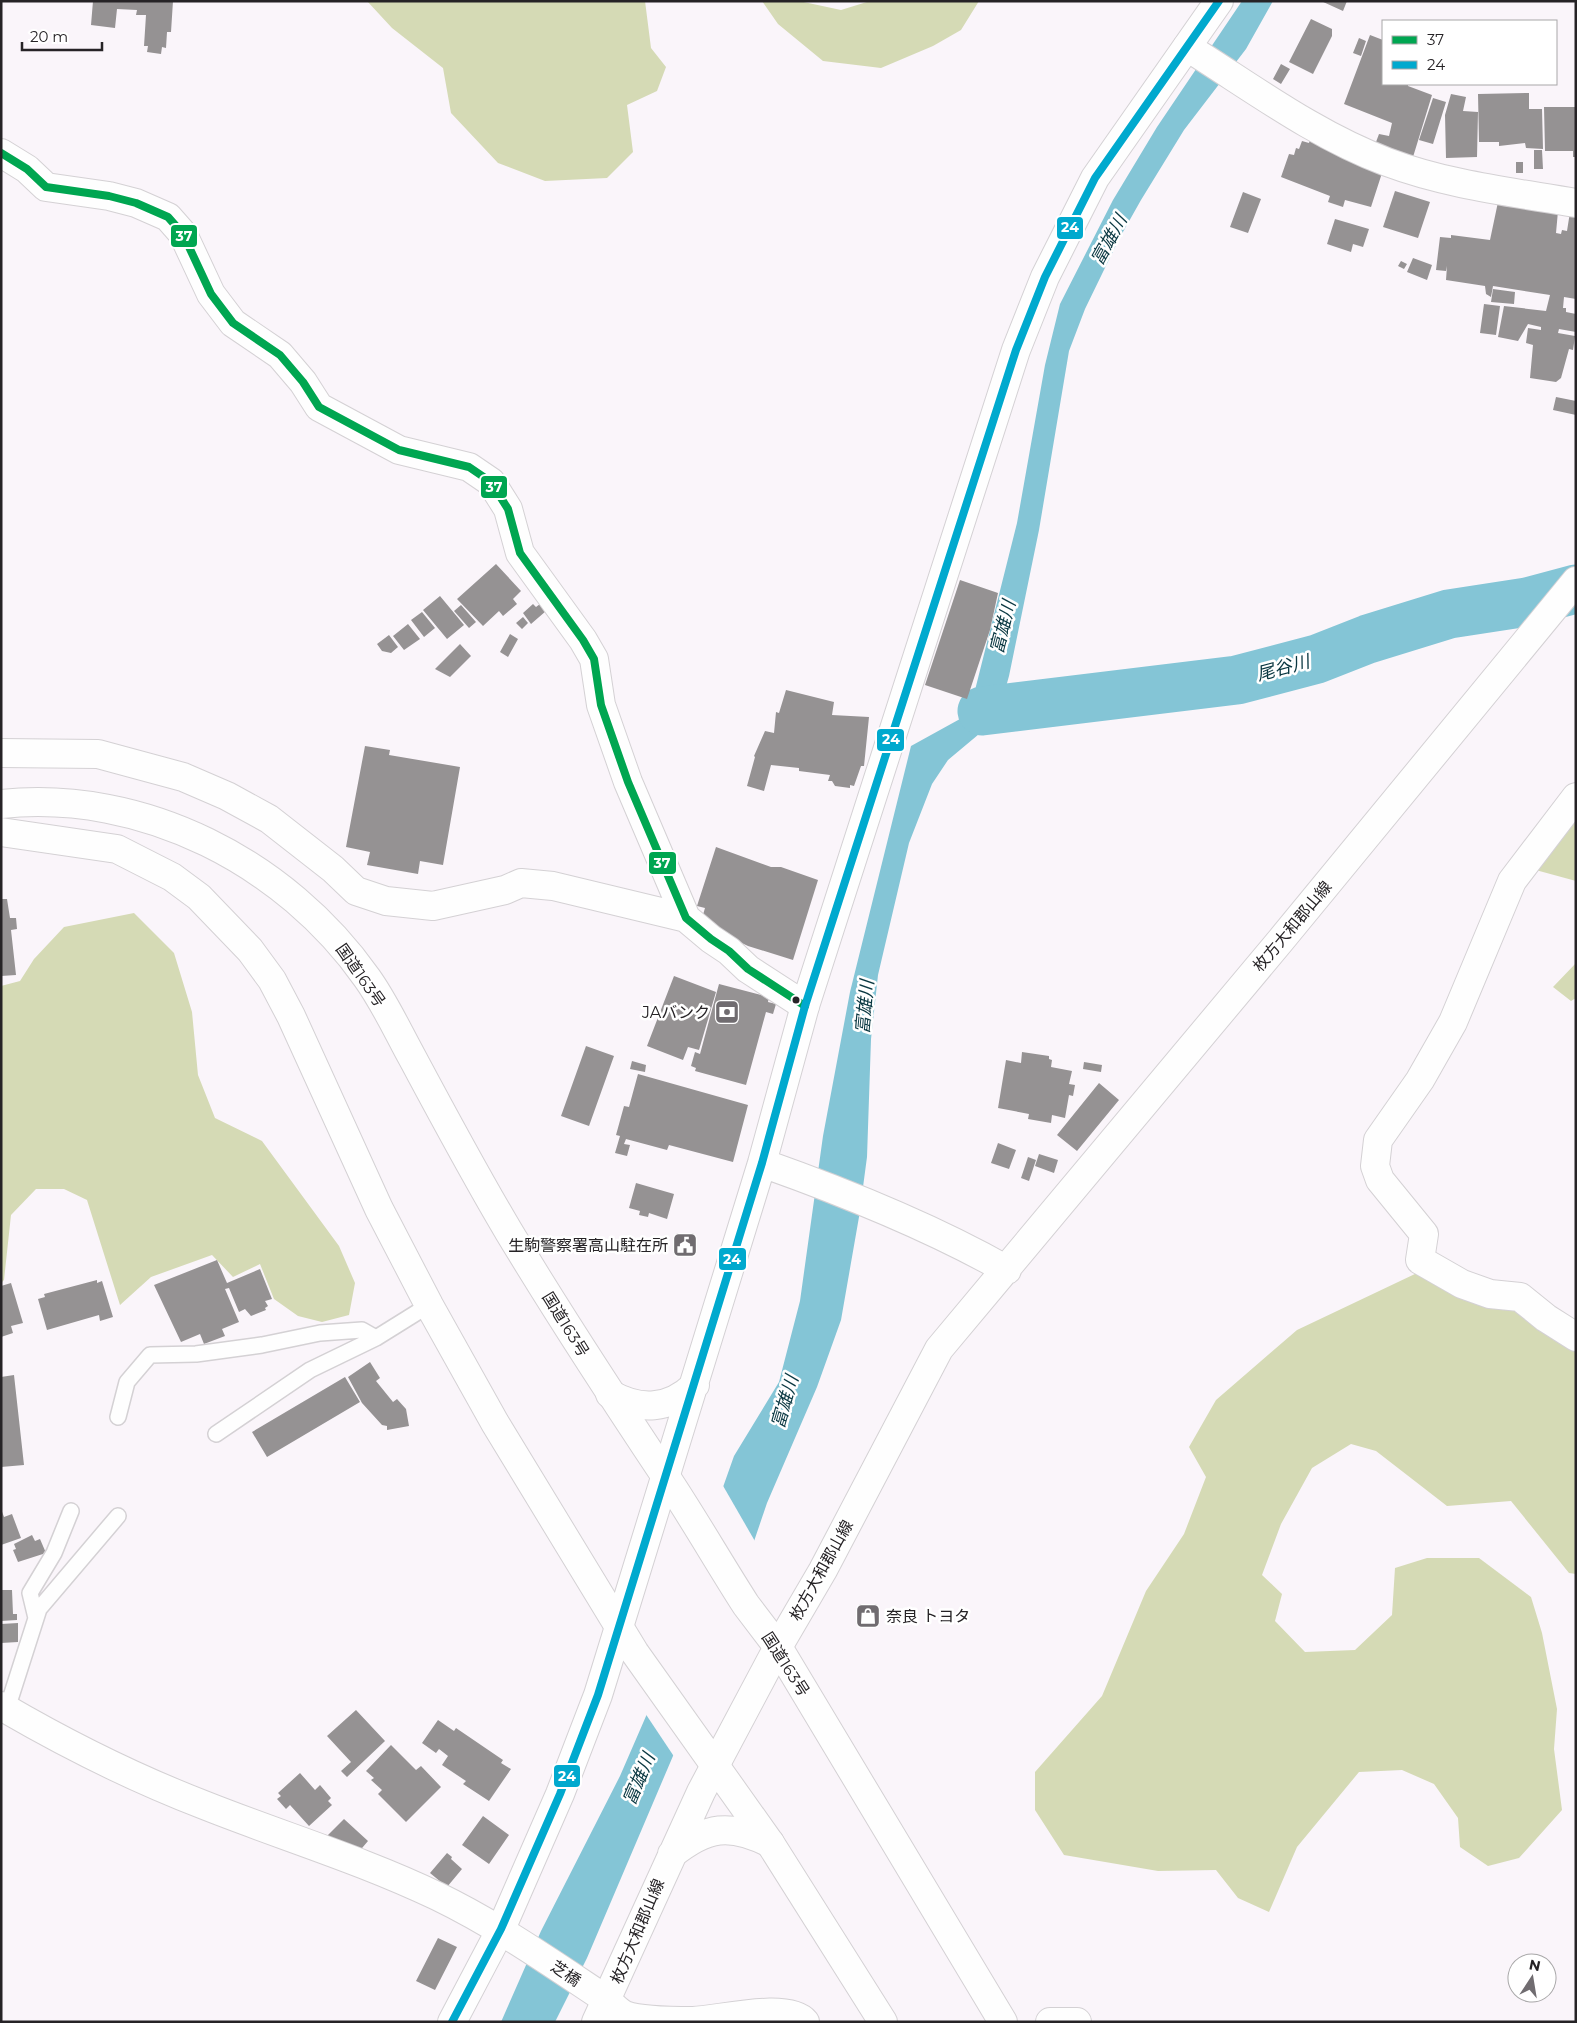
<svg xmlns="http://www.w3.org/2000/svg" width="1577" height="2023" font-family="Montserrat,'Noto Sans JP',sans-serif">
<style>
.forest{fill:#d5dab5}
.water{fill:#84c5d6}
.pier{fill:#faf5fa}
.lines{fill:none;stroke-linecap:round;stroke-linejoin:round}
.river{stroke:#84c5d6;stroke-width:49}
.building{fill:#959293}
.lane-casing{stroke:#d4d1d4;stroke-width:18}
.street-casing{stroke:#d4d1d4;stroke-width:30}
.primary-casing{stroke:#d4d1d4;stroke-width:30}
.highway-casing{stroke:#d4d1d4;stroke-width:30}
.lane{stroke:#fefefe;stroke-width:15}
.street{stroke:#fefefe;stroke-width:28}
.primary{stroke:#fefefe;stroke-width:28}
.highway{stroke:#fefefe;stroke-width:28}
.bus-1-casing{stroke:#fff;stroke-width:11}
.bus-2-casing{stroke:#fff;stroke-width:11}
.bus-1{stroke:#00a651;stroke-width:8}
.bus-2{stroke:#00a9ce;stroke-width:8}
.bus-dot{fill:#262326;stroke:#fff;stroke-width:2}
.labels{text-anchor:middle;stroke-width:5;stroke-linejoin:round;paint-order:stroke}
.street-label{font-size:16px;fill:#262326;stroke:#fff}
.poi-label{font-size:16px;fill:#262326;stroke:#fff;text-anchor:end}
.water-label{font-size:18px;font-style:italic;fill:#093741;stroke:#fff}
.line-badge{stroke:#fff;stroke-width:2}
.badge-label{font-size:14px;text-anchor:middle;font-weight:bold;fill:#fff}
</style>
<rect width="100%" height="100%" fill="#faf5fa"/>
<!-- forest -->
<path class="forest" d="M 367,1 L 645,1 L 651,48 L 666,67 L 657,91 L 627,105 L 633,152 L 607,178 L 545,181 L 498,163 L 451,113 L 443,68 L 392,28 Z
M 762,1 L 799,1 L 841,10 L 870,1 L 979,1 L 961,30 L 933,46 L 881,68 L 823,61 L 778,24 Z
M 1576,810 L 1576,881 L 1532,869 Z
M 134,913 L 174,953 L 192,1012 L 198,1075 L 215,1118 L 262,1141 L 339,1246 L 355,1283 L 349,1315 L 322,1322 L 298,1316 L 274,1299 L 260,1264 L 233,1277 L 212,1255 L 151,1277 L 120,1305 L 87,1200 L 64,1189 L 36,1189 L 11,1215 L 4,1280 L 1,1283 L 1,986 L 20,981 L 34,959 L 64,927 Z
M 1576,963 L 1576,998 L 1571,1001 L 1553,987 Z
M 1417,1273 L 1517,1305 L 1576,1345 L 1576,1574 L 1569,1573 L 1511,1501 L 1447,1506 L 1376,1451 L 1351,1444 L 1312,1468 L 1281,1524 L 1262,1575 L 1282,1594 L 1275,1621 L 1305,1652 L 1355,1650 L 1392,1615 L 1395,1568 L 1427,1558 L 1479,1558 L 1531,1597 L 1542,1633 L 1557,1709 L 1554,1749 L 1562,1810 L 1519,1858 L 1488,1866 L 1460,1847 L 1458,1818 L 1434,1784 L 1402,1770 L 1359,1772 L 1297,1847 L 1269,1912 L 1238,1898 L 1216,1870 L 1158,1871 L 1064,1855 L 1035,1810 L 1035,1772 L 1102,1696 L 1146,1591 L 1184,1534 L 1206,1477 L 1189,1447 L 1216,1400 L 1297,1330 Z"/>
<!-- water -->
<path class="water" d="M 1242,1 L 1273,1 L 1246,49 L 1184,130 L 1141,200 L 1119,239 L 1085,309 L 1069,351 L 1039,530 L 1009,676 L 997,719 L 948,760 L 932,784 L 909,843 L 878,975 L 871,1039 L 867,1157 L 859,1217 L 841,1320 L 817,1387 L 767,1503 L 713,1662 L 587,1958 L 555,2022 L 501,2022 L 541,1931 L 620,1776 L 653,1700 L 687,1589 L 734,1456 L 779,1382 L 800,1301 L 823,1136 L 850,992 L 911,746 L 969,714 L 1017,523 L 1045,365 L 1060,304 L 1113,200 L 1157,127 Z"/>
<!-- pier -->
<path class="pier" d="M 722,1484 L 756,1543 L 715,1663 L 675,1758 L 645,1713 L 684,1588 Z"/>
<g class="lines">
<!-- river -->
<path class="river" d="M 982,711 L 1237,680 L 1317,659 L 1368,639 L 1449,614 L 1527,602 L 1576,589"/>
</g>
<!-- building -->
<path class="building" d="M 93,1 L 173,1 L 171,32 L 167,32 L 166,48 L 162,47 L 161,54 L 147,52 L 148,46 L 144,46 L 146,15 L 136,15 L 137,10 L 117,9 L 115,28 L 91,25 Z
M 1321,1 L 1347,1 L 1343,11 Z
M 1311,19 L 1332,29 L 1332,36 L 1313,74 L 1289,62 Z
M 1370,35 L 1383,40 L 1383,84 L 1408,84 L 1408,86 L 1432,95 L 1413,157 L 1388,149 L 1376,142 L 1379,134 L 1389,136 L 1392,123 L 1344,104 Z
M 1359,38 L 1366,41 L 1361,56 L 1353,53 Z
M 1281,64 L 1290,69 L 1281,84 L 1273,79 Z
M 1529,93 L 1529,109 L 1542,109 L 1543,149 L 1526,148 L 1525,143 L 1499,146 L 1499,142 L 1479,142 L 1478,94 Z
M 1451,94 L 1466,97 L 1463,111 L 1478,112 L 1477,157 L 1446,158 L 1445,115 Z
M 1433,98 L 1446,102 L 1433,144 L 1419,140 Z
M 1544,107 L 1576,107 L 1576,157 L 1573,157 L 1573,151 L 1545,151 Z
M 1311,135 L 1382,173 L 1371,207 L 1345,200 L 1343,207 L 1328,202 L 1330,196 L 1281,177 L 1289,154 L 1294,155 L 1296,148 L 1299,149 L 1302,141 L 1309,143 Z
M 1534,150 L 1542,150 L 1543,169 L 1534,169 Z
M 1516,162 L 1523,162 L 1523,173 L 1516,173 Z
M 1395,191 L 1430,202 L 1418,238 L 1383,227 Z
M 1243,192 L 1261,199 L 1248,233 L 1230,227 Z
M 1498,202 L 1558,211 L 1556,233 L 1561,234 L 1562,230 L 1567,231 L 1570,212 L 1576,213 L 1576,299 L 1564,297 L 1563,308 L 1566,308 L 1566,312 L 1576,314 L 1576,332 L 1559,329 L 1558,333 L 1575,336 L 1573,350 L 1569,349 L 1561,378 L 1556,382 L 1530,378 L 1533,345 L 1526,343 L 1528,328 L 1541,330 L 1541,327 L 1528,324 L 1518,341 L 1498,337 L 1504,306 L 1546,311 L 1550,295 L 1493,286 L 1491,297 L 1486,294 L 1485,286 L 1446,280 L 1447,266 L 1446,271 L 1436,270 L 1440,237 L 1451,238 L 1451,235 L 1490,240 Z
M 1335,219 L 1369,229 L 1363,247 L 1353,244 L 1351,252 L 1327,244 Z
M 1413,258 L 1432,265 L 1427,280 L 1407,272 Z
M 1401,261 L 1407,264 L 1404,269 L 1398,266 Z
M 1493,289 L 1515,292 L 1514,304 L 1491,302 Z
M 1484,304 L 1500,306 L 1496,335 L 1480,333 Z
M 1556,397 L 1576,401 L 1576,415 L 1553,410 Z
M 496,564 L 521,591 L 513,599 L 517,604 L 503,616 L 499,611 L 483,626 L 457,599 Z
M 960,580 L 998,593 L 990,630 L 967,699 L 925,685 Z
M 440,596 L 464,625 L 447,639 L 423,610 Z
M 533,604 L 536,607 L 540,604 L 546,611 L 531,624 L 523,613 Z
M 461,605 L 476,622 L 469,628 L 454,611 Z
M 422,612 L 435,628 L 424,637 L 411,620 Z
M 523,617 L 528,623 L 522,629 L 516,623 Z
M 408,624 L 420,639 L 404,650 L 393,636 Z
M 510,634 L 518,639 L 508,657 L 500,652 Z
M 389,635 L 398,647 L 391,653 L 382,651 L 377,644 Z
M 460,644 L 471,656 L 450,677 L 435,669 Z
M 786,690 L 834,702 L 832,715 L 869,717 L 864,766 L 861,766 L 854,786 L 850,785 L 850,788 L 835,786 L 832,781 L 828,781 L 830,775 L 799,771 L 799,768 L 771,765 L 764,791 L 747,786 L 755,757 L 754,756 L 765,731 L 774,733 L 776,712 L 779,713 Z
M 365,746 L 390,750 L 389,755 L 460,767 L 443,865 L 420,861 L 418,874 L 367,865 L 370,852 L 346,847 Z
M 716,847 L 771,867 L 781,867 L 818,880 L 793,960 L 748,946 L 723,934 L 702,918 L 705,908 L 697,906 Z
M 1,899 L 7,899 L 10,918 L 16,918 L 17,929 L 11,930 L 16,975 L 1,976 Z
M 674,976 L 716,992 L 699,1050 L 688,1047 L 683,1060 L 647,1046 Z
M 719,984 L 769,997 L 768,1002 L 776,1004 L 773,1014 L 766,1012 L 746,1085 L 695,1071 L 696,1068 L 691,1066 L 695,1052 L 700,1054 Z
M 586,1046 L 614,1056 L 589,1126 L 561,1116 Z
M 1022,1052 L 1049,1056 L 1049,1059 L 1052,1060 L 1051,1067 L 1072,1071 L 1069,1084 L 1075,1085 L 1073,1096 L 1069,1095 L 1065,1118 L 1052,1115 L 1051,1123 L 1028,1119 L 1029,1114 L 998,1108 L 1006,1060 L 1021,1063 Z
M 632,1061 L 646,1065 L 645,1072 L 630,1069 Z
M 1084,1062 L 1102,1065 L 1101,1072 L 1083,1069 Z
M 638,1074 L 748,1105 L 733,1162 L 669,1145 L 667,1150 L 626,1139 L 624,1144 L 630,1145 L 627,1156 L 615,1153 L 620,1136 L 616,1135 L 624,1106 L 629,1107 Z
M 1099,1083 L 1119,1100 L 1077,1151 L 1057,1135 Z
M 998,1143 L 1016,1150 L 1009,1169 L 991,1163 Z
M 1039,1154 L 1058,1160 L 1054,1173 L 1035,1166 Z
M 1028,1157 L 1036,1160 L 1029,1181 L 1021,1178 Z
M 636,1183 L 674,1194 L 667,1219 L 649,1213 L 648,1217 L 639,1215 L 640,1211 L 629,1208 Z
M 217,1260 L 227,1283 L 260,1269 L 272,1299 L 265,1301 L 268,1306 L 265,1308 L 266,1310 L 251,1316 L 245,1309 L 239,1312 L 229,1288 L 225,1289 L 239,1322 L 222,1329 L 225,1336 L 204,1344 L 200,1334 L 181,1342 L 154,1285 Z
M 97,1280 L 97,1283 L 102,1281 L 113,1317 L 100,1321 L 99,1315 L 47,1330 L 38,1299 L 45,1297 L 44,1294 Z
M 11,1283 L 23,1323 L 11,1326 L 13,1333 L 1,1337 L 1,1286 Z
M 370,1362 L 380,1378 L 376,1381 L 393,1402 L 397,1399 L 406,1409 L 409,1426 L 387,1430 L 387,1426 L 382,1425 L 362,1403 L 348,1377 Z
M 14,1375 L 24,1465 L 1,1467 L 1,1377 Z
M 345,1377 L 360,1402 L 267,1457 L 252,1432 Z
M 1,1509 L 4,1517 L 12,1514 L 21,1538 L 1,1545 Z
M 32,1535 L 35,1541 L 40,1539 L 46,1553 L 18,1562 L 13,1550 L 16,1549 L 14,1544 Z
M 1,1590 L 12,1590 L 13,1614 L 17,1614 L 17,1620 L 1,1621 Z
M 18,1623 L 18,1642 L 1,1643 L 1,1624 Z
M 356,1710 L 385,1741 L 347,1777 L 341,1771 L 351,1762 L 327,1736 Z
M 438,1720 L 454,1731 L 456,1728 L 503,1760 L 501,1763 L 511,1769 L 489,1801 L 463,1784 L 466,1781 L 442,1765 L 448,1756 L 439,1749 L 436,1753 L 422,1743 Z
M 391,1745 L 416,1770 L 421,1766 L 441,1787 L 406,1822 L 378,1794 L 382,1790 L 371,1780 L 374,1778 L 366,1771 Z
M 300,1773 L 315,1790 L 320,1785 L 331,1798 L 328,1801 L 332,1805 L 309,1826 L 290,1805 L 286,1809 L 277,1799 L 281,1796 L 278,1793 Z
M 483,1816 L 509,1835 L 489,1864 L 462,1845 Z
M 344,1819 L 368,1841 L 357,1854 L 323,1840 Z
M 447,1853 L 452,1857 L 451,1859 L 462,1869 L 447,1887 L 430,1873 Z
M 438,1938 L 457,1947 L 435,1990 L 416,1981 Z"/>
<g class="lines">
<defs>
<path id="lane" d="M 118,1417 L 127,1382 L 150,1355 L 196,1354 L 262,1345 L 320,1333 L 362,1330 L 376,1338
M 216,1434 L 310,1370 L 376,1338 L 429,1305
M 36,1618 L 30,1593 L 54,1553 L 71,1511
M 7,1709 L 39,1609 L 118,1516"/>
<path id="street" d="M 1187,47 C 1251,87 1315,135 1387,162 C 1448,185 1512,192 1576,203
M 1,153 L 27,169 L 46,187 L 109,196 L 136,203 L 168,217 L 183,234 L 211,294 L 233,323 L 280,355 L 303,382 L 319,407 L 399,450 L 469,467 L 491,482 L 508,509 L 520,553 L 583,640 L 594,659 L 601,705 L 628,782 L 686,918 L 711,939 L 729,951 L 748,969 L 805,1006
M 1,753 L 98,754 L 183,777 L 227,796 L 269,819 L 333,869 L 356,891 L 386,901 L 433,906 L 505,890 L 521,883 L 553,886 L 686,918
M 1576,797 L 1512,881 L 1453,1022 L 1420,1080 L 1378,1140 L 1375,1166 L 1380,1180 L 1424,1234 L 1420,1260 L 1462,1284 L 1490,1294 L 1520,1297 L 1546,1318 L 1576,1337
M 1,1706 C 66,1744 134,1778 204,1805 C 282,1836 362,1860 437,1896 C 497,1925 551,1963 607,2000 C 612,2005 618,2012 625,2015 C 641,2021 675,2021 693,2021 C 719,2020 788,2002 805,2022
M 1050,2022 L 1077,2022"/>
<path id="primary" d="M 762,1163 C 844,1192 931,1227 1007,1270
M 610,1394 C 640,1411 669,1410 695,1385
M 672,1854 C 707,1826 730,1823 770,1843
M 452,2022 L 501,1929 L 560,1794 L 598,1695 L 762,1163 L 805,1006 L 1016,350 L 1045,277 L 1095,178 L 1219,1
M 596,2022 L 701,1792 L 778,1647 L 823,1570 L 939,1349 L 1281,940 L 1576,581"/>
<path id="highway" d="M 1,804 C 144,789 286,863 367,978 C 385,1003 398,1032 413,1059 C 444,1117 475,1175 509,1232 C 559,1315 612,1396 666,1477 C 694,1519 719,1563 746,1605 L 778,1647 L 1003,2022
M 1,832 L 117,849 L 172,877 L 199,897 L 250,950 L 272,980 L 291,1016 L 379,1209 L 429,1305 L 495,1423 L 635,1653 L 770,1843 L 883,2022"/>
</defs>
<!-- lane casing -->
<use href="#lane" class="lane-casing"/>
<!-- street casing -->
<use href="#street" class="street-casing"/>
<!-- primary casing -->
<use href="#primary" class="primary-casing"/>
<!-- highway casing -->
<use href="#highway" class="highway-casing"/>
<!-- lane -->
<use href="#lane" class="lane"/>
<!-- street -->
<use href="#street" class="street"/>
<!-- primary -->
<use href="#primary" class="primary"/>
<!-- highway -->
<use href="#highway" class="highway"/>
<defs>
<path id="bus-1" d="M 1,153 L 27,169 L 46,187 L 109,196 L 136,203 L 168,217 L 183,234 L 211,294 L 233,323 L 280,355 L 303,382 L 319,407 L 399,450 L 469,467 L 491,482 L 508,509 L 520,553 L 583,640 L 594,659 L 601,705 L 628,782 L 686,918 L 711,939 L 729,951 L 748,969 L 805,1006"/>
<path id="bus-2" d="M 452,2022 L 501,1929 L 560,1794 L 598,1695 L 762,1163 L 805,1006 L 1016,350 L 1045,277 L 1095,178 L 1219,1"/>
</defs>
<!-- bus-1 casing -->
<use href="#bus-1" class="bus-1-casing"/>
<!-- bus-2 casing -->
<use href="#bus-2" class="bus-2-casing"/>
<!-- bus-1 -->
<use href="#bus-1" class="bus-1"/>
<!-- bus-2 -->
<use href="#bus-2" class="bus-2"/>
</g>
<!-- icons -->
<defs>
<symbol id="bank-square" viewBox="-11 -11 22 22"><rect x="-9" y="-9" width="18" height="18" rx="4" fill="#706c70" stroke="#fff"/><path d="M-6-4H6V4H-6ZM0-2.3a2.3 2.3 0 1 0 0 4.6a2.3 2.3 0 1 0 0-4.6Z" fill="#fff"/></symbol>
<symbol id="civic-square" viewBox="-11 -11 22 22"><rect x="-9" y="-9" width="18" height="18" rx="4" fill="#706c70" stroke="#fff"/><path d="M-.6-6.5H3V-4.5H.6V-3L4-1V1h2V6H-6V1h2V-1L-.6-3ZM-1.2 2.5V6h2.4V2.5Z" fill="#fff"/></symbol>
<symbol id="shop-square" viewBox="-11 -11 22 22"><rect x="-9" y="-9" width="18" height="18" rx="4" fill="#706c70" stroke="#fff"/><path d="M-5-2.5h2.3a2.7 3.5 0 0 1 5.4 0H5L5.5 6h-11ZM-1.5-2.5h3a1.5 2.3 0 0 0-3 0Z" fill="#fff"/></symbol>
</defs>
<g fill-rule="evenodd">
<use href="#bank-square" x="713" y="998" width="28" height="28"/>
<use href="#civic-square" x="671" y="1231" width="28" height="28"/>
<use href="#shop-square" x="854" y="1602" width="28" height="28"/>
</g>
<!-- markers -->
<circle class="bus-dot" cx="796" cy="1000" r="4.5"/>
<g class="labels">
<!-- street labels -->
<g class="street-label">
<text transform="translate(1292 926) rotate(-50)" y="6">枚方大和郡山線</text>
<text transform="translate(361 975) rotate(55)" y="6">国道163号</text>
<text transform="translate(566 1324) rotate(58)" y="6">国道163号</text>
<text transform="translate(821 1570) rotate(-61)" y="6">枚方大和郡山線</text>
<text transform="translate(786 1664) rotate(57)" y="6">国道163号</text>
<text transform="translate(637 1931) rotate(-67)" y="6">枚方大和郡山線</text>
<text transform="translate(566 1973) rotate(34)" y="6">芝橋</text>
</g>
<!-- poi labels -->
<g class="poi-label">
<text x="710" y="1018">JAバンク</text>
<text x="668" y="1251">生駒警察署高山駐在所</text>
<text x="886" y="1622" text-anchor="start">奈良 トヨタ</text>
</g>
<!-- water labels -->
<g class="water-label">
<text transform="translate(1109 240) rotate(-61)" y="6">富雄川</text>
<text transform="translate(1003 627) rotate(-76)" y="6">富雄川</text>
<text transform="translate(1283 668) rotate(-15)" y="6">尾谷川</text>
<text transform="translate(865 1007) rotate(-85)" y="6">富雄川</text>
<text transform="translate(785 1402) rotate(-74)" y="6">富雄川</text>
<text transform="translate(639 1779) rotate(-67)" y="6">富雄川</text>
</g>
</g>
<g class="line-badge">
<rect x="1056" y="216" width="28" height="24" rx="5" fill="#00a9ce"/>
<rect x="170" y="224" width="28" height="24" rx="5" fill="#00a651"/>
<rect x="480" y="475" width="28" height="24" rx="5" fill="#00a651"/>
<rect x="876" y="728" width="29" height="24" rx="5" fill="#00a9ce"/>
<rect x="648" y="851" width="29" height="24" rx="5" fill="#00a651"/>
<rect x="718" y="1247" width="29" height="24" rx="5" fill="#00a9ce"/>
<rect x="553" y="1764" width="28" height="24" rx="5" fill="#00a9ce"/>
</g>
<g class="badge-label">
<text x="1070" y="232">24</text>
<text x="184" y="241">37</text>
<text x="494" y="492">37</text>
<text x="891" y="744">24</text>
<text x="662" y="868">37</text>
<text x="732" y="1264">24</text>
<text x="567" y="1781">24</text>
</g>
<!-- border -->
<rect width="1577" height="2023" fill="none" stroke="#262326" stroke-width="5"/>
<!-- legend -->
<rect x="1382" y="20" width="175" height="65" fill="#ffffff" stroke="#a8a7a8"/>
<rect x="1392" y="36" width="25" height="8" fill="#00a651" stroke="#a8a7a8"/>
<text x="1427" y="45" font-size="15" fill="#262326">37</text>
<rect x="1392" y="61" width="25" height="8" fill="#00a9ce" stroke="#a8a7a8"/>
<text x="1427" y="70" font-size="15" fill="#262326">24</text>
<!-- north arrow -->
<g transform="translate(1532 1978) rotate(12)"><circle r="24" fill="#ffffff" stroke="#a8a7a8"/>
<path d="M0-4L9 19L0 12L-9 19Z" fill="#706c70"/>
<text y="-8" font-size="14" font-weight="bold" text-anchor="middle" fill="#262326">N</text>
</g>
<!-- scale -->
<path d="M22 42v8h80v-8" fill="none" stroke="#262326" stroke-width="2.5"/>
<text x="30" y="42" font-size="15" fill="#262326" stroke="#ffffff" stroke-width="4" paint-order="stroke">20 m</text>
</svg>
